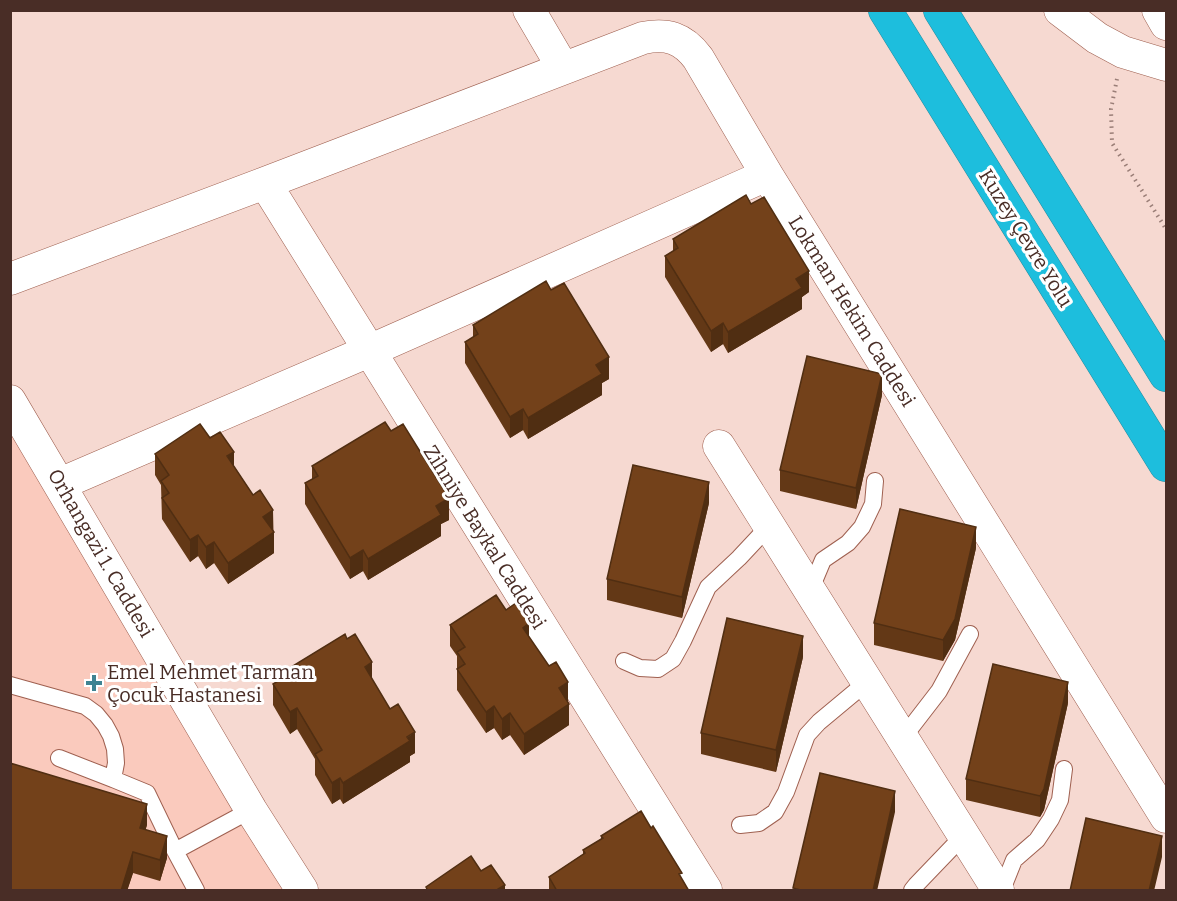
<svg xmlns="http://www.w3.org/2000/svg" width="1177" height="901" font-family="Bitter,serif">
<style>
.built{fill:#facabd}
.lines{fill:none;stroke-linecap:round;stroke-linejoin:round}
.lane-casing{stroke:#9f6050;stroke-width:18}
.street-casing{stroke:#9f6050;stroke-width:33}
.highway-casing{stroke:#2c8b9d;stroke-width:34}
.path{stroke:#9a7e77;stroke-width:4;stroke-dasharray:1.5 4.5;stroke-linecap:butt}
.lane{stroke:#fff;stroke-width:16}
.street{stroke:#fff;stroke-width:32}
.highway{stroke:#1dbedd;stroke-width:33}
.wall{fill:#633816}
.shaded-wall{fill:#502e12}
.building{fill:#73411a;stroke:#502e12;stroke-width:1.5}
.poi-dot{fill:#3f8392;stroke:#fff;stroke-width:2}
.labels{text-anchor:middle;stroke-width:6;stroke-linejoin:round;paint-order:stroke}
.street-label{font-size:20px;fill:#492d26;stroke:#fff}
.poi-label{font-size:20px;fill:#492d26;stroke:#fff;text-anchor:start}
</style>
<rect width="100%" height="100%" fill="#f6d9d1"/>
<!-- built -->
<path class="built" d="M 10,413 L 306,890 L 11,890 Z"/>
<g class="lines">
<defs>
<path id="lane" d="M 810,591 L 823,560 L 848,543 L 862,527 L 873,504 L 875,481
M 624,661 L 640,668 L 658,669 L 673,659 L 683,641 L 708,587 L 739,558 L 769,526
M 10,685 L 85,706 L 96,714 L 105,725 L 111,736 L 115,749 L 116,763 L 113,779 L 147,793 L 175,851
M 902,739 L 939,691 L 970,634
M 59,758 L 113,779
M 740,825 L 759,823 L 775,812 L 786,792 L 807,735 L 819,722 L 867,682
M 196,890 L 175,851 L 251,810
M 912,890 L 916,885 L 963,836
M 1002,890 L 1014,860 L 1037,840 L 1051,819 L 1060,800 L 1064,769"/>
<path id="street" d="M 529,10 L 563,68
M 1060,10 L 1097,38 L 1123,52 L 1166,65
M 1158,10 L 1166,24
M 265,183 L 706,890
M 10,279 L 265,183 L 643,38 C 667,33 683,38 698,58 L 767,175
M 10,401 L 251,810 L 302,890
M 719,446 L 998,890
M 60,484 L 369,351 L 767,175 L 1166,817"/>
<path id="highway" d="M 885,10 L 1166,465
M 940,10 L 1166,375"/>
</defs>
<!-- lane casing -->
<use href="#lane" class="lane-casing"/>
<!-- street casing -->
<use href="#street" class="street-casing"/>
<!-- highway casing -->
<use href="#highway" class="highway-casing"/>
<!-- path -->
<path class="path" d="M 1117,79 L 1111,109 L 1112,143 L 1166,229"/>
<!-- lane -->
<use href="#lane" class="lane"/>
<!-- street -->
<use href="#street" class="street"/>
<!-- highway -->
<use href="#highway" class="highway"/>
</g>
<!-- wall -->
<path class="wall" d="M 673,239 L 809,292 L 802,297 L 802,309 L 728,353 L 723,344 L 711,352 L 665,277 L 665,256 L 673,251 Z
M 473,325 L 609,379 L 602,383 L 602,395 L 528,439 L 523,430 L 510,438 L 465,363 L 465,342 L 473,338 Z
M 882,395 L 856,509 L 780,491 L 780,470 Z
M 210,438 L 234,466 L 253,495 L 273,510 L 274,553 L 228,584 L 214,563 L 206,569 L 198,556 L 190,562 L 162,519 L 161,485 L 155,475 L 155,454 Z
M 312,466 L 449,520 L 441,524 L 441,536 L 368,580 L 363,571 L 350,579 L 305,504 L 305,483 L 312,479 Z
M 709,503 L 682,618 L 607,600 L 607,579 Z
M 976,548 L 955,640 L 943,661 L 874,645 L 874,623 Z
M 506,610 L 529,637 L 568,702 L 569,725 L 524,755 L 510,735 L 502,740 L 494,728 L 486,733 L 457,690 L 457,656 L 450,646 L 450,625 Z
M 803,657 L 776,772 L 701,754 L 701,733 Z
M 278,675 L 372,679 L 415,753 L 410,756 L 410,762 L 343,804 L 340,799 L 332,804 L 315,775 L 315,759 L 297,729 L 290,734 L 273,705 L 273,684 L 278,681 Z
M 1068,703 L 1044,810 L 1040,817 L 966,800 L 966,779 Z
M 147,825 L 145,830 L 167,858 L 160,881 L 133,873 L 127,891 L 10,891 Z
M 601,836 L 682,879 L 689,891 L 549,891 L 549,877 L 583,854 L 583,850 L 601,839 Z"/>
<!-- shaded-wall -->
<path class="shaded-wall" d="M 809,271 L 809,292 L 802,297 L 802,309 L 728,353 L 728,332 L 796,279 Z
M 723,323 L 723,344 L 711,352 L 711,331 Z
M 609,357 L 609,379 L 602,383 L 602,395 L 528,439 L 528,418 L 596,365 Z
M 882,374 L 882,395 L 856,509 L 856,488 Z
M 523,409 L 523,430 L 510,438 L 510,417 Z
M 234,452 L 234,473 L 227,456 Z
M 709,482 L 709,503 L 682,618 L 682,597 Z
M 449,498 L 449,520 L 441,524 L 441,536 L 368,580 L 368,559 L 436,506 Z
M 273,510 L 273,531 L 263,517 Z
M 976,527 L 976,548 L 955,640 L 943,661 L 943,640 Z
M 274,532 L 274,553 L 228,584 L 228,563 Z
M 198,535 L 198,556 L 190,562 L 190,540 Z
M 214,542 L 214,563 L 206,569 L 206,547 Z
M 363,550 L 363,571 L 350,579 L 350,558 Z
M 529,623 L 529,644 L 523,628 Z
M 803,636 L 803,657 L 776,772 L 776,750 Z
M 372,662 L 372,683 L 365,667 Z
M 568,682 L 568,703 L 559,688 Z
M 1068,682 L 1068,703 L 1044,810 L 1040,817 L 1040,796 Z
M 569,704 L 569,725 L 524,755 L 524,734 Z
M 494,706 L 494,728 L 486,733 L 486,712 Z
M 297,708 L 297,729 L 290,734 L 290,712 Z
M 510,713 L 510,735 L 502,740 L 502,719 Z
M 415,732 L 415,753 L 410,756 L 410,762 L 343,804 L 343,783 Z
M 340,778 L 340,799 L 332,804 L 332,783 Z
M 895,791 L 895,812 L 877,891 L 873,891 Z
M 147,804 L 147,825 L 140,849 L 140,828 Z
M 167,836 L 167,858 L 160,881 L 160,860 Z
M 1162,836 L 1162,857 L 1154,891 L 1149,891 Z
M 133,852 L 133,873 L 127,891 L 121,891 Z
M 505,885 L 505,891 L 498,891 L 498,889 Z"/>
<!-- building -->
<path class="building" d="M 746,195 L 751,204 L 764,197 L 809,271 L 796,279 L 802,288 L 728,332 L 723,323 L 711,331 L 665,256 L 678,248 L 673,239 Z
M 546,281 L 551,290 L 564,283 L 609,357 L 596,365 L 602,374 L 528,418 L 523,409 L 510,417 L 465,342 L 478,334 L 473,325 Z
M 807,356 L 882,374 L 856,488 L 780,470 Z
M 385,422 L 391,431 L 403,424 L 449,498 L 436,506 L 441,515 L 368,559 L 363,550 L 350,558 L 305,483 L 318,476 L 312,466 Z
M 200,424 L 210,438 L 220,432 L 234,452 L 227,456 L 253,495 L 260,490 L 273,510 L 263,517 L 274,532 L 228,563 L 214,542 L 206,547 L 198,535 L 190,540 L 162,498 L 169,493 L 161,481 L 169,475 L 155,454 Z
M 633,465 L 709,482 L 682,597 L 607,579 Z
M 900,509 L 976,527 L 955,619 L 943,640 L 874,623 Z
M 496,595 L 506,610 L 516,603 L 529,623 L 523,628 L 549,666 L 556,662 L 568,682 L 559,688 L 569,704 L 524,734 L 510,713 L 502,719 L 494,706 L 486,712 L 457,669 L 465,664 L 457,652 L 465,647 L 450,625 Z
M 727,618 L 803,636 L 776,750 L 701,733 Z
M 345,634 L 347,639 L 355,634 L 372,662 L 365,667 L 390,709 L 398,704 L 415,732 L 407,737 L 410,741 L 343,783 L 340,778 L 332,783 L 315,754 L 322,750 L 297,708 L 290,712 L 273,684 L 280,680 L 278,675 Z
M 993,664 L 1068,682 L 1044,789 L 1040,796 L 966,779 Z
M 10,763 L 147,804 L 140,828 L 167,836 L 160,860 L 133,852 L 121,891 L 10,891 Z
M 820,773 L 895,791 L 873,891 L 804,891 L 793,888 Z
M 641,811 L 651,828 L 653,826 L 682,873 L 679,874 L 689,891 L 557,891 L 549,877 L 585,853 L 583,850 L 603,838 L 601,836 Z
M 1086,818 L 1162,836 L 1149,891 L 1070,891 Z
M 471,856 L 481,871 L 491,865 L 505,885 L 498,889 L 499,891 L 428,891 L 426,887 Z"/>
<!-- markers -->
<path class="poi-dot" d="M91 674h6v6h6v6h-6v6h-6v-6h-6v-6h6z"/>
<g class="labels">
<!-- street labels -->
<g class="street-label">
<text transform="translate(1026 238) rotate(58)" y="7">Kuzey Çevre Yolu</text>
<text transform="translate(852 311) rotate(58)" y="7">Lokman Hekim Caddesi</text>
<text transform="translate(485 537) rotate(58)" y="7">Zihniye Baykal Caddesi</text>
<text transform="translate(101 553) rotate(60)" y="7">Orhangazi 1. Caddesi</text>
</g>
<!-- poi labels -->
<g class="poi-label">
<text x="107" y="679">Emel Mehmet Tarman<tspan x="107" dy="23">Çocuk Hastanesi</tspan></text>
</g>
</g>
<!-- border -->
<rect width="1177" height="901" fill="none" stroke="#492d26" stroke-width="24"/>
</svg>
